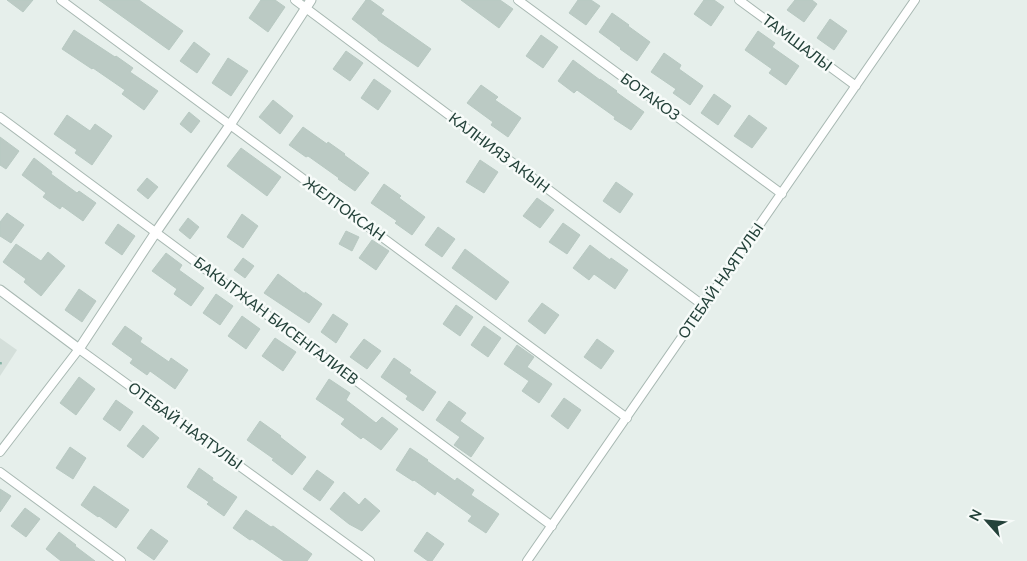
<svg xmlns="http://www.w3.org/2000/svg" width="1027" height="561" font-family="Lato,sans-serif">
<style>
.built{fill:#d4dfda}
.building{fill:#bbcac4;stroke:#b8c9c2}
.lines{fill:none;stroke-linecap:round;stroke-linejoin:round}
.minor-casing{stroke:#a8b8b2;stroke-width:10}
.tertiary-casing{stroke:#a8b8b2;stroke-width:11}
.path{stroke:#86b3a5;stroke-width:2;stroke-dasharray:2.5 4;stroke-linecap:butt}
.minor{stroke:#fff;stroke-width:8}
.tertiary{stroke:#fff;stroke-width:9}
.labels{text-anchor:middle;stroke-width:5;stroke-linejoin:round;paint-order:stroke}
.street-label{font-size:15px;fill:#24423a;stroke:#f7fbf9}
</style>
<rect width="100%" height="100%" fill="#e6efeb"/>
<!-- built -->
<path class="built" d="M 0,338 L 17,350 L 0,376 Z"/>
<!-- building -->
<path class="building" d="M 7,0 L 33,0 L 23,12 Z
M 99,0 L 139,0 L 183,31 L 169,50 Z
M 261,0 L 275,0 L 285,7 L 268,32 L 249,18 Z
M 366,0 L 370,0 L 384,10 L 381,14 L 431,49 L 418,67 L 378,40 L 378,39 L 352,19 Z
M 461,0 L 500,0 L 513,9 L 499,28 Z
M 578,0 L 591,0 L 600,6 L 586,25 L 569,13 Z
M 704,0 L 714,0 L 724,7 L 711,26 L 694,14 Z
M 795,0 L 812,0 L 817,4 L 804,22 L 787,10 Z
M 612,13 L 629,25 L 628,26 L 650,42 L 637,61 L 620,49 L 621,48 L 599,32 Z
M 830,19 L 847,31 L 834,50 L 817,38 Z
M 74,30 L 115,57 L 116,56 L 133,68 L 130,72 L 158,91 L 144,110 L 122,94 L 125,90 L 93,68 L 92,69 L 62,49 Z
M 758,31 L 775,43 L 772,47 L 799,66 L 786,85 L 769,73 L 772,69 L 745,50 Z
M 541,35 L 558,47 L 543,68 L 526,56 Z
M 194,42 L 210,54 L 197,73 L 180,61 Z
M 346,51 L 363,63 L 350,81 L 333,69 Z
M 664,53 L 681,65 L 679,69 L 703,86 L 690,105 L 673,93 L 676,89 L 651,72 Z
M 228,58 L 248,71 L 231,96 L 212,83 Z
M 573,60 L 600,80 L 600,79 L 617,91 L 616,92 L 644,112 L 631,130 L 614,119 L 615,117 L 577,90 L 574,93 L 558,81 Z
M 374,79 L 391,91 L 378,110 L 361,98 Z
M 481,85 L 498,97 L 495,100 L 521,118 L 508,137 L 491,125 L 493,122 L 467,103 Z
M 714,94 L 731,106 L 718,125 L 701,113 Z
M 273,100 L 293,116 L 280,134 L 259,117 Z
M 189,112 L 200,121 L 191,133 L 180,124 Z
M 67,115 L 90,131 L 95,124 L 112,136 L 92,165 L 75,153 L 77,150 L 54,134 Z
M 749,115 L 767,128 L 752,148 L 734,136 Z
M 303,127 L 327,144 L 328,142 L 345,154 L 344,155 L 369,173 L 355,191 L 338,179 L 339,178 L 308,156 L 306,157 L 289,145 Z
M 0,137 L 19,151 L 6,169 L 0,165 Z
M 241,148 L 281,177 L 267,196 L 227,166 Z
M 34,158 L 52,172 L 51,174 L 77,193 L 79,191 L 96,203 L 83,221 L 62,206 L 60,209 L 43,197 L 46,193 L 22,175 Z
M 480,160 L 498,172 L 484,193 L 466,182 Z
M 147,178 L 158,187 L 148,199 L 137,190 Z
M 616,182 L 633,194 L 620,213 L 603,201 Z
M 384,184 L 401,196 L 399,198 L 425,217 L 412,235 L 395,223 L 397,221 L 371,203 Z
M 537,198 L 554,210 L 540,228 L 523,216 Z
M 7,213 L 24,225 L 11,243 L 0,236 L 0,222 Z
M 242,214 L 258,226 L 243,248 L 227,237 Z
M 188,218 L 199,227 L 190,239 L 179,230 Z
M 563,223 L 580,235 L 567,254 L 549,242 Z
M 118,224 L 135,236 L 122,255 L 105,243 Z
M 438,227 L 455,239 L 442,257 L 425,245 Z
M 346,231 L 359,237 L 352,251 L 339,244 Z
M 372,240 L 389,251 L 376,270 L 359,258 Z
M 16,244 L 41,261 L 48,252 L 65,266 L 41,296 L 24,282 L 26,279 L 3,262 Z
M 590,245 L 610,260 L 611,258 L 628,270 L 615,289 L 594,274 L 589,280 L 573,268 Z
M 465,249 L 509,282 L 496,300 L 452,268 Z
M 166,253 L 182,265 L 179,270 L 204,288 L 191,306 L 174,294 L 177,289 L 152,271 Z
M 243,258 L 254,266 L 245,278 L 234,270 Z
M 278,274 L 305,294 L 305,292 L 322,304 L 309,323 L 264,293 Z
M 79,289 L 96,301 L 82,322 L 65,310 Z
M 216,294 L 233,306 L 220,325 L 203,313 Z
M 542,303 L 559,315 L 545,334 L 528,321 Z
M 456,305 L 473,317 L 460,336 L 443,324 Z
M 333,314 L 348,324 L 336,343 L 321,332 Z
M 242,316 L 260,329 L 246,349 L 228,336 Z
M 125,326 L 142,338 L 140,342 L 169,362 L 171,358 L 188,370 L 175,389 L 150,371 L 147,375 L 130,363 L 133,359 L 112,344 Z
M 484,326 L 501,338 L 488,357 L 471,345 Z
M 275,338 L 296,352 L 283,371 L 262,356 Z
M 364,339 L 381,351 L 367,369 L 350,357 Z
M 597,339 L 614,351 L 601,369 L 584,357 Z
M 517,345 L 534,357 L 527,367 L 552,384 L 539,403 L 522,391 L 529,381 L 504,364 Z
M 394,358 L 411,370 L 409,373 L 436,392 L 423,411 L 406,399 L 408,396 L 381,377 Z
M 79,377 L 95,389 L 76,415 L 60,403 Z
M 329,379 L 350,393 L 346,400 L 376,423 L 382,417 L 398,429 L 381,450 L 363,437 L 361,439 L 341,424 L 345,419 L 316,399 Z
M 564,398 L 581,410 L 568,429 L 551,416 Z
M 116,400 L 133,412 L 120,431 L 103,419 Z
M 449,401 L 466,413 L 460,421 L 484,438 L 471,457 L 454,445 L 460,437 L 436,420 Z
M 260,421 L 281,436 L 280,437 L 306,457 L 292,475 L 272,460 L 274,459 L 247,440 Z
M 143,425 L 159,438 L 143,458 L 127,446 Z
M 70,447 L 86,458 L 73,479 L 56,468 Z
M 410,448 L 428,460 L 427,461 L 455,481 L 457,478 L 474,490 L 471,495 L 499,514 L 486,533 L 468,521 L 472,516 L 437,491 L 435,495 L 414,480 L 413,481 L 396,470 Z
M 199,468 L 213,478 L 212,480 L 237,497 L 224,516 L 207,504 L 209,502 L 187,487 Z
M 317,470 L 334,482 L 320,501 L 303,489 Z
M 94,486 L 129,510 L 116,528 L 99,516 L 98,517 L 81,505 Z
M 0,489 L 11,496 L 0,512 Z
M 344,492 L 359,505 L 365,498 L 380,511 L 362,531 L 349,524 L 330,509 Z
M 25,508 L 40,519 L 26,537 L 11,526 Z
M 246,510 L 271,527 L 273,526 L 312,554 L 307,561 L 284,561 L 252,539 L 250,540 L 233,528 Z
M 151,529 L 168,541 L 154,560 L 137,548 Z
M 59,532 L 76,545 L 75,546 L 95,561 L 61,561 L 46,549 Z
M 427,532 L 444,544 L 432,561 L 428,561 L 414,551 Z"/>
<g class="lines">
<defs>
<path id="minor" d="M 61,0 L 627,418
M 295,0 L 704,306
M 518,0 L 782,194
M 739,0 L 856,86
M 0,117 L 552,526
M 0,452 L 79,349 L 370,561
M 0,472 L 121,561
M 527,561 L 915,0"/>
<path id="tertiary" d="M 0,290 L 79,349 L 156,232 L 230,125 L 311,0"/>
</defs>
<!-- minor casing -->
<use href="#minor" class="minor-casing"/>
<!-- tertiary casing -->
<use href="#tertiary" class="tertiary-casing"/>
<!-- path -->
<path class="path" d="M 0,363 L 1,363 L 0,365"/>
<!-- minor -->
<use href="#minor" class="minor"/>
<!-- tertiary -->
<use href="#tertiary" class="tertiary"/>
</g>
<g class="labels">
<!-- street labels -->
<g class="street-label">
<text transform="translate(797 43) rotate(37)" y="5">ТАМШАЛЫ</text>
<text transform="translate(650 97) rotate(36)" y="5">БОТАКОЗ</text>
<text transform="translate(499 153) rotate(37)" y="5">КАЛНИЯЗ АКЫН</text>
<text transform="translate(344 209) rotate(36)" y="5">ЖЕЛТОКСАН</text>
<text transform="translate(721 281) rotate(-55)" y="5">ОТЕБАЙ НАЯТУЛЫ</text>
<text transform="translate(276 321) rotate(37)" y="5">БАКЫТЖАН БИСЕНГАЛИЕВ</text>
<text transform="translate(185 426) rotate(36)" y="5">ОТЕБАЙ НАЯТУЛЫ</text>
</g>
</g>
<!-- north arrow -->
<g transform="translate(987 521) rotate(297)" stroke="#f7fbf9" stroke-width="4" paint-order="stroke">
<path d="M0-4L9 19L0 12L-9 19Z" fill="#24423a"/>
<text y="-8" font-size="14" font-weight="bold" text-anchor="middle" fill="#24423a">N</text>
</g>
</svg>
